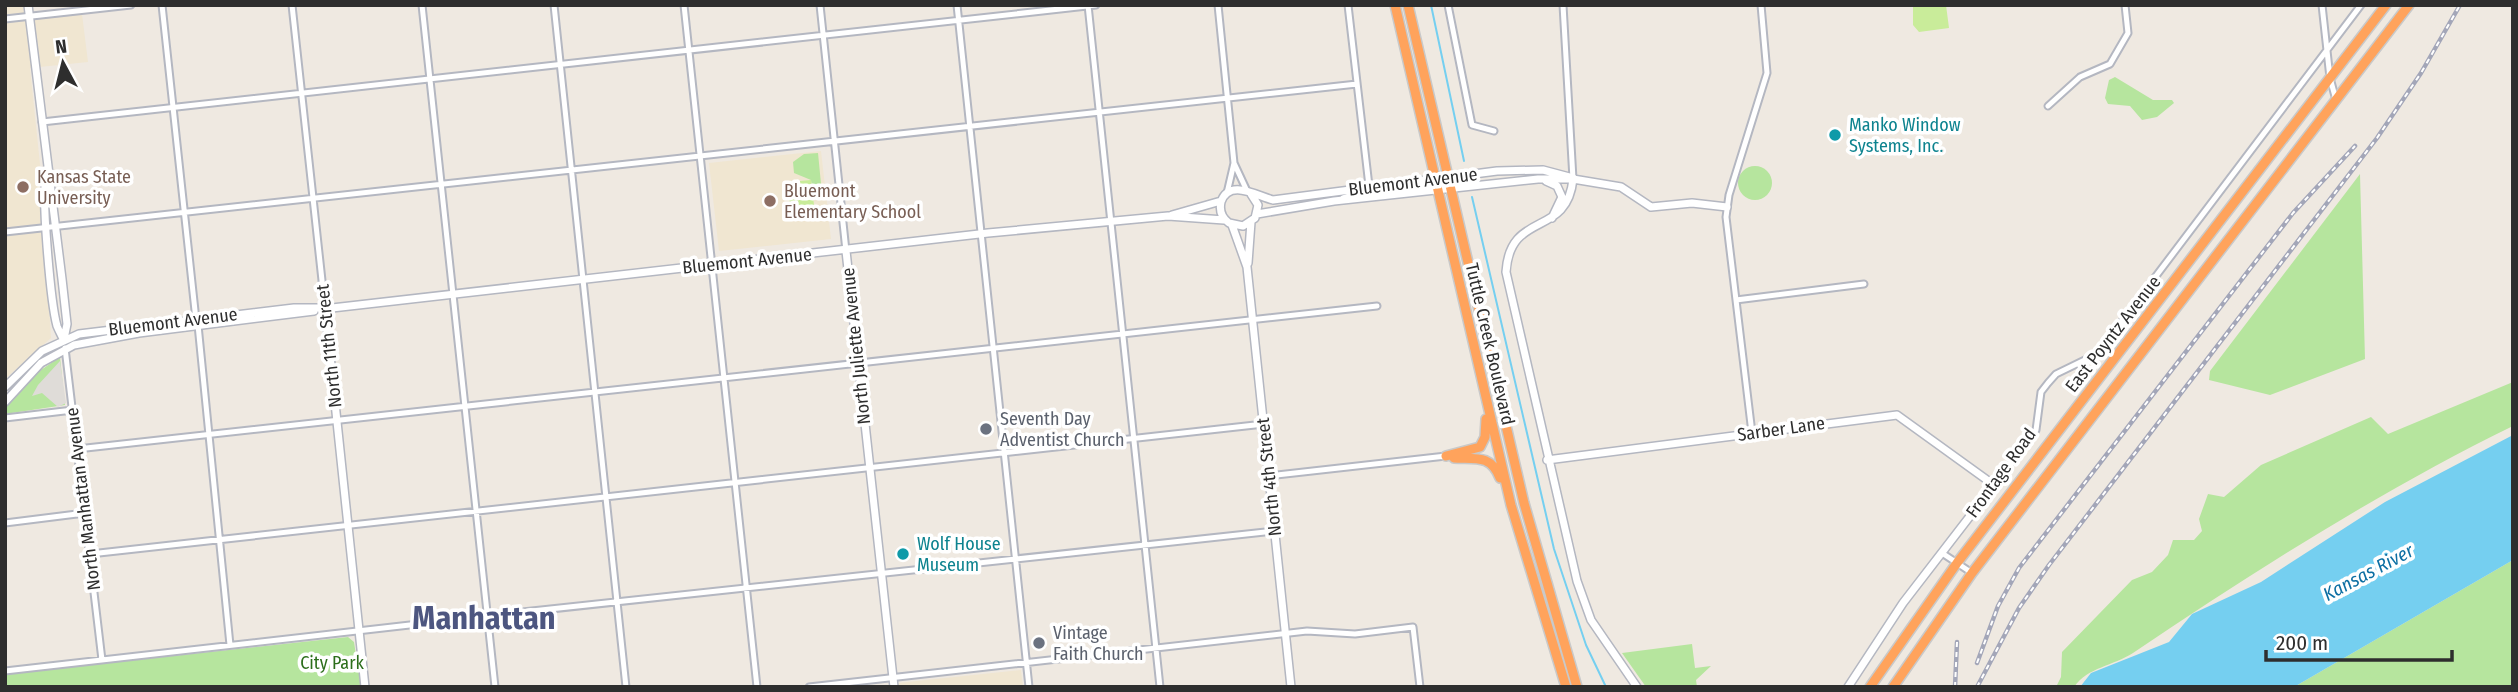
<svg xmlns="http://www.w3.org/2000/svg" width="2518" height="692" font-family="'Fira Sans Condensed',sans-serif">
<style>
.education{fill:#f0e6d1}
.green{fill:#b6e59e}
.pitch{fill:#c9ec9a}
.plaza{fill:#dfdcd8}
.water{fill:#75cff0}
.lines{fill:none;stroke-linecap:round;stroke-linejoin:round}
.stream{stroke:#75cff0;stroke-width:2}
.street-casing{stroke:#b4b7c1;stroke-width:9}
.secondary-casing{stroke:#b4b7c1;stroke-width:10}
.highway-casing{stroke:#c9c9c9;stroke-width:12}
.street{stroke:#fff;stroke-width:5}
.secondary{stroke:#fff;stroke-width:7}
.highway{stroke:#ffa35c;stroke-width:9}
.rail-casing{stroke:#a3a6b8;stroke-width:4.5}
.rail{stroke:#fff;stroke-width:2;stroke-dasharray:5;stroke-linecap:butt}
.culture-dot{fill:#0f9aa8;stroke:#fff;stroke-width:2.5}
.education-dot{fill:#8d6e63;stroke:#fff;stroke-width:2.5}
.worship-dot{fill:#6b7280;stroke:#fff;stroke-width:2.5}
.labels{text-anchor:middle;stroke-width:7;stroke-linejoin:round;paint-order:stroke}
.culture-label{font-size:18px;fill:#0d838f;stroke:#fff;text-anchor:start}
.education-label{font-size:18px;fill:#785e54;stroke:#fff;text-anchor:start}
.street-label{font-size:18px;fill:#2e2e2e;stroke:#fff}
.worship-label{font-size:18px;fill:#5b616d;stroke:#fff;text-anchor:start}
.park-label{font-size:18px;fill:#2c6e1b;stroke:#fff}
.water-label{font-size:19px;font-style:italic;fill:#0d6fa3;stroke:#fff}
.town-label{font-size:32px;font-weight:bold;fill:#4d5680;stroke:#fff}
</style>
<rect width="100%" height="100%" fill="#efe9e1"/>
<!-- education -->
<path class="education" d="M 5,5 L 23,5 L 25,20 L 82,14 L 88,62 L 30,68 L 40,164 L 51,338 L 5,379 Z
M 821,151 L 831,239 L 719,251 L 709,163 Z
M 1021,670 L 1023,687 L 898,687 L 898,683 Z"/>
<!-- green -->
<path class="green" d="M 2115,77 L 2153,100 L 2172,100 L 2174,103 L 2157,117 L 2142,120 L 2130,106 L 2108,104 L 2105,98 L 2109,80 Z
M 818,153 L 822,194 L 813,195 L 811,180 L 794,173 L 793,162 L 804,154 Z
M1738 183a17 17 0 1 1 34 0a17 17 0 1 1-34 0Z
M 2360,174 L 2365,359 L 2270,395 L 2209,380 L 2210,371 Z
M 60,357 L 65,405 L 5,414 L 5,407 L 38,372 Z
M 2513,382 L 2513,426 C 2380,491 2255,571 2133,653 C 2113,666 2088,667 2074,687 L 2056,687 L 2061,677 L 2062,652 L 2132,580 L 2152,572 L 2168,555 L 2173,540 L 2194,540 L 2202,531 L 2199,519 L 2208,494 L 2224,497 L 2261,465 L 2371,417 L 2388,434 Z
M 2513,560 L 2513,687 L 2294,687 Z
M 348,637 L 354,642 L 361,687 L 5,687 L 5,674 Z
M 1692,644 L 1695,668 L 1711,666 L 1696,680 L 1697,687 L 1646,687 L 1622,653 Z"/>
<!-- pitch -->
<path class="pitch" d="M 1913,5 L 1946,5 L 1949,28 L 1919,32 L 1913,25 Z
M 811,180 L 814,205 L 790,207 L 788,182 Z"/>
<!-- plaza -->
<path class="plaza" d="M 60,361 L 66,403 L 58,407 L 42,393 L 32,396 L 38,385 Z"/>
<!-- water -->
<path class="water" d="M 2513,435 L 2513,560 L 2294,687 L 2080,687 L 2091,673 L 2169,642 L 2192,614 L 2261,582 L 2385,502 Z"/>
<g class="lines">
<!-- stream -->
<path class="stream" d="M 1431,5 L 1464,161
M 1472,197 L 1554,549 L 1586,645 L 1606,687"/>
<defs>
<path id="street" d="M 162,5 L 196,320
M 292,5 L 325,308
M 422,5 L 495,687
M 554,5 L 626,687
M 684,5 L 757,687
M 820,5 L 846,251
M 957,5 L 1029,687
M 1088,5 L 1160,687
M 1218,5 L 1234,163 L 1227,193
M 1448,5 L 1472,125 L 1494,131
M 1563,5 L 1573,179
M 2322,5 L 2330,78 L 2336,100
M 5,19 L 131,5
M 2048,106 L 2080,77 L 2110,64 L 2128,33 L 2125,5
M 42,122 L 1096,5
M 1234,163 L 1247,191
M 1343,198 L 1368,190 L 1369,186 L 1348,5
M 5,232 L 1357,84
M 1736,300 L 1864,284
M 198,325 L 230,645
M 65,348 L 102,660
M 5,418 L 73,410
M 1752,433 L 1726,217 L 1729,195 L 1767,73 L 1761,5
M 77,449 L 1377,306
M 1268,476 L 1446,456
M 1994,485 L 2036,430 L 2041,392 L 2048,383 L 2056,374 L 2097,354 L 2361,5
M 5,523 L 85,513
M 1942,553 L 1972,573
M 90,554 L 1264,424
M 5,671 L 480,617 L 487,612 L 495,615 L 1275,531
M 809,687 L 1307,631 L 1355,634 L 1413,627 L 1420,687"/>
<path id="secondary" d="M 28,5 L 62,279 L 67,324 L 64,339
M 47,173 C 40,190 51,304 57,326 C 59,331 62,336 64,341
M 1573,179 C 1567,239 1510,209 1506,272 L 1577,581 L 1591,620 L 1637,687
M 1546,181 L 1557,186 L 1562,197 L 1552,218
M 1251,194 L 1258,205 L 1255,218 L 1243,226 L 1229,223 C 1222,218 1219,211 1221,202 C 1229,178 1257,196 1273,200 L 1497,171 L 1543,170 L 1573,178
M 1257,214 L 1334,201 L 1538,179 L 1573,179 L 1621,187 L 1651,207 L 1692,203 L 1727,207
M 1172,215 L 1221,201
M 1232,225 L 1247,267 L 1291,687
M 846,251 L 894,687
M 1248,263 L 1251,222
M 325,308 L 365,687
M 5,387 L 42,351 L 79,334 L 294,308 L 332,308 L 988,233 L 1168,216 L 1224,220
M 5,402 L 41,363 L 74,345 L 139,333 L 314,311
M 1547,460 L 1897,415 L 1994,485 L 1903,603 L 1848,687"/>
<path id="highway" d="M 1395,5 L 1511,505 L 1566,687
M 1408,5 L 1524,503 L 1577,687
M 1446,456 L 1480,447 L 1485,437 L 1486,419
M 1454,458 C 1475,459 1491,454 1500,478
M 1870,687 L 1957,563 L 2386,5
M 1893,687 L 1972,573 L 2409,5"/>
</defs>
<!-- street casing -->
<use href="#street" class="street-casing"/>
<!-- secondary casing -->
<use href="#secondary" class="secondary-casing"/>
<!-- highway casing -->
<use href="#highway" class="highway-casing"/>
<!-- street -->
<use href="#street" class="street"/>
<!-- secondary -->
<use href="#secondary" class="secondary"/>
<!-- highway -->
<use href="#highway" class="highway"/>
<defs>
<path id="rail" d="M 1977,663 L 1998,606 L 2019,568 L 2293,213 L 2355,146
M 1955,687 L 1957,642
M 1977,687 L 2019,608 L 2049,565 L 2377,138 L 2421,73 L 2460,5"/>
</defs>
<!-- rail casing -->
<use href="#rail" class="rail-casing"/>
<!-- rail -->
<use href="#rail" class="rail"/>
</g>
<!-- markers -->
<g class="culture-dot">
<circle cx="1835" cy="135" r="7"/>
<circle cx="903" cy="554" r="7"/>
</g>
<g class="education-dot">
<circle cx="23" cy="187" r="7"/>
<circle cx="770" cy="201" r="7"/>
</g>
<g class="worship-dot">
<circle cx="986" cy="429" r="7"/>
<circle cx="1039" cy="643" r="7"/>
</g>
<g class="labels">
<!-- culture labels -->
<g class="culture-label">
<text x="1849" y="131">Manko Window<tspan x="1849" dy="21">Systems, Inc.</tspan></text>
<text x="917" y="550">Wolf House<tspan x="917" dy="21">Museum</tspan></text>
</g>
<!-- education labels -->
<g class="education-label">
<text x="37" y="183">Kansas State<tspan x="37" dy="21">University</tspan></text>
<text x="784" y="197">Bluemont<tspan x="784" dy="21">Elementary School</tspan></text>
</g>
<!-- street labels -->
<g class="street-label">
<text transform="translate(1413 182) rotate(-7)" y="6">Bluemont Avenue</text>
<text transform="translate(747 261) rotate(-6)" y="6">Bluemont Avenue</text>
<text transform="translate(173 322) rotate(-7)" y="6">Bluemont Avenue</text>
<text transform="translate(2113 334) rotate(-52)" y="6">East Poyntz Avenue</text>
<text transform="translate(1490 344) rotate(77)" y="6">Tuttle Creek Boulevard</text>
<text transform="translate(329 346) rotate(-96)" y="6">North 11th Street</text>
<text transform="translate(856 346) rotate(-96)" y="6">North Juliette Avenue</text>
<text transform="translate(1781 429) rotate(-8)" y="6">Sarber Lane</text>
<text transform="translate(2001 473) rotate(-54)" y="6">Frontage Road</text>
<text transform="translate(1269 477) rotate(-96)" y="6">North 4th Street</text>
<text transform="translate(83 499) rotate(-97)" y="6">North Manhattan Avenue</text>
</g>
<!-- worship labels -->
<g class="worship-label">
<text x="1000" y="425">Seventh Day<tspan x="1000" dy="21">Adventist Church</tspan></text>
<text x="1053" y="639">Vintage<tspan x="1053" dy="21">Faith Church</tspan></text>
</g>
<!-- park labels -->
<g class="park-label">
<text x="332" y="669">City Park</text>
</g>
<!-- water labels -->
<g class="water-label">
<text transform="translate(2368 572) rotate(-28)" y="7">Kansas River</text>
</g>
<!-- town labels -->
<g class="town-label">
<text x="484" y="629">Manhattan</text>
</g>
</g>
<!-- border -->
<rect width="2518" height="692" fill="none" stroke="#2e2e2e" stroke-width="14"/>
<!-- north arrow -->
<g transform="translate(63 63) rotate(353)" stroke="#ffffff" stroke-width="5" paint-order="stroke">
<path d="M0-5L12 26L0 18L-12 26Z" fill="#2e2e2e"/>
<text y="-10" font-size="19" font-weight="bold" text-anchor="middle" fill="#2e2e2e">N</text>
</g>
<!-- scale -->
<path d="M2266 650v10h186v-10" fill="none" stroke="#2e2e2e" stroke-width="3.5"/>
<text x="2276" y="650" font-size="21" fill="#2e2e2e" stroke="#ffffff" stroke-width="5" paint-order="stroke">200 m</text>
</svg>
